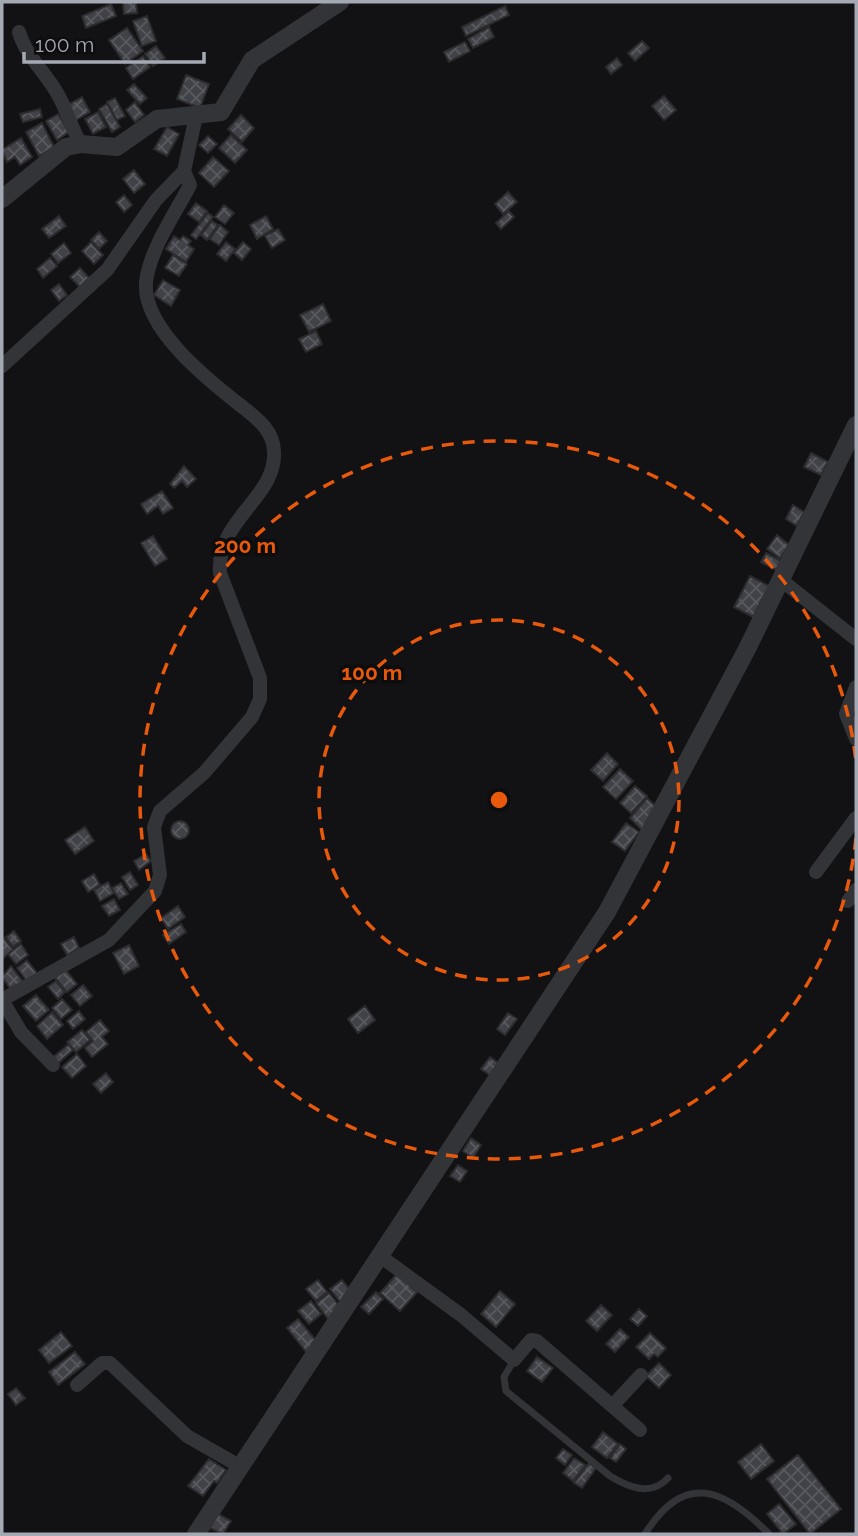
<svg xmlns="http://www.w3.org/2000/svg" width="858" height="1536" font-family="Raleway,sans-serif">
<style>
.building{fill:url(#building-cross-hatch);stroke:#2c2c2f;stroke-width:2}
.lines{fill:none;stroke-linecap:round;stroke-linejoin:round}
.service{stroke:#333438;stroke-width:7}
.minor{stroke:#333438;stroke-width:14}
.tertiary{stroke:#333438;stroke-width:18}
.ring{fill:none;stroke:#e8590c;stroke-width:3.5;stroke-dasharray:12 9}
.centre{fill:#e8590c;stroke:#0d0d0e;stroke-width:3.5}
.ring-label{font-size:21px;text-anchor:middle;font-weight:bold;fill:#e8590c;stroke:#0d0d0e;stroke-width:7;stroke-linejoin:round;paint-order:stroke}
</style>
<defs>
<pattern id="building-cross-hatch" width="8" height="8" patternUnits="userSpaceOnUse" patternTransform="scale(1.75)"><rect width="8" height="8" fill="#414247"/><path d="M0 0l8 8M0 8l8-8" fill="none" stroke="#595a5f"/></pattern>
</defs>
<rect width="100%" height="100%" fill="#121214"/>
<!-- building -->
<path class="building" d="M 123,2 L 136,2 L 137,13 L 124,14 Z
M 111,4 L 116,16 L 86,28 L 82,16 Z
M 505,6 L 509,15 L 466,36 L 462,27 Z
M 147,16 L 156,41 L 142,46 L 133,21 Z
M 489,27 L 494,37 L 473,48 L 468,39 Z
M 127,28 L 143,51 L 125,64 L 109,40 Z
M 642,41 L 649,48 L 635,61 L 628,53 Z
M 465,42 L 470,51 L 449,62 L 444,52 Z
M 156,46 L 165,58 L 153,66 L 145,54 Z
M 143,56 L 150,67 L 133,79 L 126,68 Z
M 617,58 L 622,65 L 611,74 L 606,67 Z
M 186,75 L 209,84 L 200,108 L 177,99 Z
M 134,84 L 147,98 L 140,104 L 127,90 Z
M 664,96 L 676,110 L 664,120 L 652,106 Z
M 82,97 L 90,112 L 74,121 L 66,106 Z
M 115,98 L 125,116 L 117,120 L 107,102 Z
M 135,102 L 144,115 L 135,122 L 126,110 Z
M 107,104 L 120,127 L 112,132 L 99,109 Z
M 40,109 L 42,117 L 23,122 L 20,114 Z
M 98,112 L 106,127 L 93,134 L 85,119 Z
M 58,114 L 69,132 L 57,140 L 46,121 Z
M 241,115 L 254,128 L 242,142 L 228,129 Z
M 42,123 L 54,147 L 39,156 L 26,132 Z
M 167,127 L 179,134 L 167,156 L 154,149 Z
M 231,135 L 247,150 L 235,163 L 219,148 Z
M 208,136 L 217,144 L 208,153 L 199,145 Z
M 21,138 L 32,157 L 20,165 L 15,157 L 7,162 L 2,150 Z
M 213,157 L 229,171 L 214,187 L 199,173 Z
M 134,170 L 145,184 L 134,193 L 123,179 Z
M 508,192 L 517,202 L 503,214 L 495,204 Z
M 124,195 L 132,205 L 124,212 L 116,202 Z
M 196,203 L 207,211 L 199,222 L 188,214 Z
M 224,205 L 234,213 L 225,224 L 215,217 Z
M 509,211 L 514,217 L 501,229 L 496,223 Z
M 208,213 L 213,217 L 196,239 L 191,235 Z
M 59,216 L 66,226 L 49,238 L 42,229 Z
M 266,216 L 273,229 L 257,239 L 250,225 Z
M 212,221 L 218,225 L 207,240 L 201,235 Z
M 220,225 L 228,232 L 219,245 L 210,239 Z
M 278,229 L 285,240 L 272,248 L 265,236 Z
M 99,232 L 107,241 L 99,249 L 91,240 Z
M 174,236 L 180,240 L 183,236 L 191,241 L 188,245 L 194,249 L 186,262 L 166,249 Z
M 91,242 L 103,255 L 94,264 L 82,251 Z
M 226,242 L 235,249 L 226,261 L 217,254 Z
M 243,242 L 251,249 L 242,260 L 234,253 Z
M 64,243 L 71,253 L 58,263 L 51,254 Z
M 173,255 L 187,264 L 179,276 L 165,268 Z
M 50,258 L 57,266 L 43,278 L 37,269 Z
M 80,268 L 92,281 L 83,290 L 70,277 Z
M 163,280 L 180,290 L 171,306 L 154,295 Z
M 59,284 L 67,295 L 59,301 L 51,290 Z
M 323,304 L 331,321 L 309,332 L 300,315 Z
M 316,331 L 322,344 L 306,352 L 299,339 Z
M 811,453 L 828,462 L 821,475 L 804,467 Z
M 184,466 L 196,479 L 187,487 L 182,481 L 174,488 L 170,484 Z
M 162,491 L 173,508 L 163,514 L 158,506 L 147,514 L 141,504 Z
M 793,505 L 804,512 L 797,526 L 786,519 Z
M 777,535 L 789,545 L 780,558 L 767,549 Z
M 153,536 L 167,559 L 155,566 L 141,543 Z
M 766,553 L 781,561 L 776,570 L 761,562 Z
M 750,576 L 769,586 L 753,617 L 734,607 Z
M 607,753 L 618,764 L 603,781 L 591,770 Z
M 620,769 L 633,781 L 616,799 L 603,787 Z
M 635,786 L 647,796 L 631,813 L 620,803 Z
M 647,798 L 661,811 L 643,831 L 630,818 Z
M171 830a9 9 0 1 1 18 0a9 9 0 1 1-18 0Z
M 626,823 L 639,832 L 625,851 L 612,842 Z
M 85,827 L 94,841 L 75,854 L 65,840 Z
M 146,854 L 151,861 L 139,870 L 134,861 Z
M 130,872 L 138,885 L 130,890 L 122,877 Z
M 94,874 L 100,885 L 88,892 L 82,881 Z
M 108,882 L 114,893 L 100,901 L 94,890 Z
M 121,883 L 128,894 L 119,899 L 112,888 Z
M 114,899 L 120,910 L 109,916 L 102,906 Z
M 178,906 L 185,917 L 168,929 L 161,918 Z
M 181,924 L 186,932 L 169,944 L 163,935 Z
M 14,931 L 21,941 L 13,947 L 6,937 Z
M 74,937 L 79,948 L 67,955 L 61,944 Z
M 4,938 L 13,950 L 3,958 L 2,940 Z
M 21,944 L 28,955 L 16,964 L 8,954 Z
M 129,945 L 139,966 L 124,974 L 113,953 Z
M 27,960 L 37,973 L 27,981 L 17,968 Z
M 11,966 L 24,983 L 12,991 L 2,977 Z
M 65,969 L 77,984 L 67,992 L 55,978 Z
M 56,981 L 65,992 L 58,999 L 48,987 Z
M 83,985 L 92,996 L 80,1006 L 71,995 Z
M 36,995 L 49,1010 L 36,1021 L 23,1006 Z
M 62,999 L 72,1010 L 61,1019 L 52,1008 Z
M 365,1006 L 375,1020 L 358,1033 L 348,1019 Z
M 79,1011 L 85,1019 L 73,1029 L 67,1021 Z
M 52,1012 L 63,1025 L 47,1039 L 37,1026 Z
M 508,1013 L 517,1019 L 505,1035 L 497,1029 Z
M 100,1020 L 109,1031 L 102,1037 L 108,1044 L 92,1057 L 85,1048 L 93,1041 L 86,1032 Z
M 82,1030 L 90,1040 L 76,1052 L 67,1042 Z
M 69,1044 L 73,1050 L 56,1065 L 51,1059 Z
M 77,1054 L 86,1066 L 72,1078 L 62,1067 Z
M 490,1057 L 500,1064 L 491,1076 L 481,1069 Z
M 106,1073 L 113,1082 L 101,1093 L 93,1084 Z
M 471,1138 L 481,1145 L 473,1158 L 463,1151 Z
M 458,1165 L 467,1171 L 460,1182 L 450,1176 Z
M 397,1274 L 417,1292 L 400,1311 L 380,1293 Z
M 318,1280 L 327,1292 L 316,1301 L 306,1289 Z
M 342,1280 L 353,1294 L 341,1303 L 330,1289 Z
M 500,1291 L 515,1304 L 496,1327 L 481,1314 Z
M 376,1292 L 383,1299 L 369,1314 L 361,1307 Z
M 329,1293 L 341,1308 L 328,1319 L 316,1303 Z
M 311,1301 L 321,1314 L 309,1324 L 298,1311 Z
M 601,1305 L 612,1315 L 597,1331 L 586,1321 Z
M 639,1309 L 647,1316 L 638,1326 L 630,1319 Z
M 298,1319 L 318,1343 L 307,1353 L 287,1328 Z
M 620,1329 L 629,1337 L 615,1352 L 606,1344 Z
M 61,1332 L 72,1346 L 49,1363 L 39,1350 Z
M 650,1333 L 666,1348 L 658,1357 L 654,1354 L 649,1359 L 636,1347 Z
M 75,1352 L 85,1364 L 58,1385 L 49,1372 Z
M 537,1357 L 553,1368 L 542,1382 L 527,1371 Z
M 659,1363 L 671,1375 L 659,1388 L 646,1376 Z
M 16,1388 L 25,1398 L 16,1405 L 8,1394 Z
M 603,1432 L 618,1444 L 607,1458 L 592,1447 Z
M 620,1444 L 626,1449 L 616,1462 L 610,1458 Z
M 761,1444 L 774,1461 L 751,1479 L 738,1462 Z
M 563,1449 L 572,1455 L 565,1465 L 556,1458 Z
M 798,1455 L 841,1509 L 810,1534 L 767,1479 Z
M 574,1458 L 585,1465 L 573,1481 L 563,1473 Z
M 209,1459 L 226,1470 L 217,1483 L 214,1481 L 203,1496 L 188,1486 Z
M 589,1463 L 596,1468 L 582,1488 L 574,1483 Z
M 779,1504 L 796,1524 L 783,1534 L 767,1514 Z
M 218,1514 L 231,1521 L 223,1534 L 210,1528 Z"/>
<g class="lines">
<!-- service -->
<path class="service" d="M 514,1360 L 504,1377 L 506,1391 L 610,1476 C 628,1487 651,1497 668,1478
M 645,1534 C 684,1471 724,1488 769,1534"/>
<!-- minor -->
<path class="minor" d="M 19,32 C 26,56 45,72 57,93 C 67,109 71,128 81,144
M 2,366 L 107,270 L 156,200 L 184,171 L 196,116
M 781,580 L 856,639
M 856,687 L 846,714 L 856,739
M 816,872 L 856,818
M 848,901 L 856,890
M 2,1000 L 109,940 L 155,891 L 160,875 L 154,827 L 160,811 L 204,773 L 252,717 L 260,699 L 260,678 L 220,573 C 216,519 277,498 274,451 C 273,429 255,417 240,405 C 208,380 142,328 146,282 C 150,249 175,214 190,185 L 184,171
M 2,1000 L 21,1032 L 53,1065
M 380,1256 L 461,1315 L 514,1360 L 531,1340 L 537,1341 L 640,1430
M 77,1385 L 102,1363 L 110,1363 L 187,1436 L 241,1467
M 613,1405 L 641,1375"/>
<!-- tertiary -->
<path class="tertiary" d="M 2,199 L 66,147 L 81,144 L 117,147 L 157,119 L 221,112 L 252,60 L 340,2
M 196,1534 L 607,912 L 747,649 L 856,425"/>
</g>
<!-- distance rings -->
<g class="ring">
<circle cx="499" cy="800" r="180"/>
<path d="M856 838A359 359 0 1 1 856 762"/>
</g>
<circle cx="499" cy="800" r="10" class="centre"/>
<g class="ring-label">
<text x="245" y="553">200 m</text>
<text x="372" y="680">100 m</text>
</g>
<!-- border -->
<rect width="858" height="1536" fill="none" stroke="#a4a9b4" stroke-width="7"/>
<!-- scale -->
<path d="M24 52v10h180v-10" fill="none" stroke="#a4a9b4" stroke-width="3.5"/>
<text x="35" y="52" font-size="21" fill="#a4a9b4" stroke="#0d0d0e" stroke-width="5" paint-order="stroke">100 m</text>
</svg>
